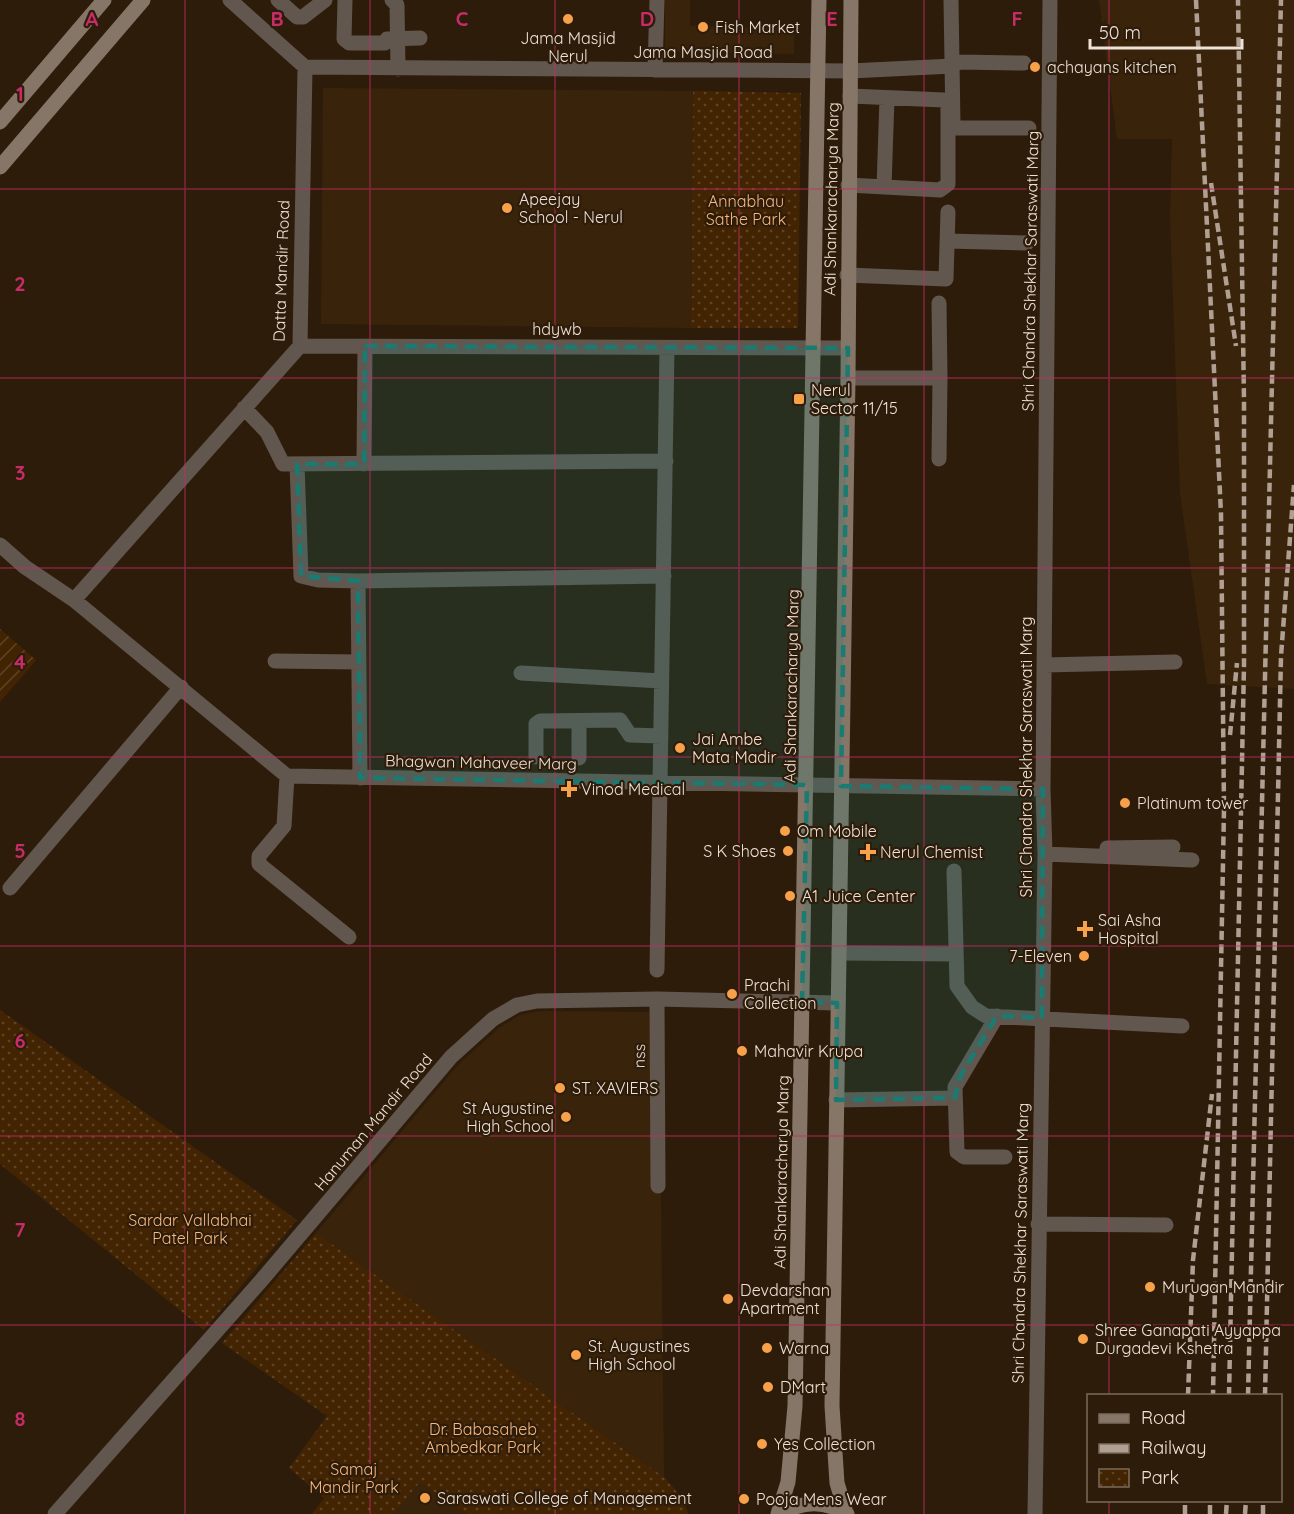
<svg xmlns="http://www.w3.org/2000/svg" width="1294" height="1514" font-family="Quicksand,sans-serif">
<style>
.built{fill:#3a230b}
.park{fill:url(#park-dots)}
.garden{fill:url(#garden-furrows)}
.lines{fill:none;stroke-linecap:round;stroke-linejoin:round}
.street{stroke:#61574f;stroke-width:15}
.secondary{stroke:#857668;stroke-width:15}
.rail{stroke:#afa093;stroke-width:4.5;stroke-dasharray:9 4.5;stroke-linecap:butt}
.marked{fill:#1a7b73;fill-opacity:0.2;stroke:#1a7b73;stroke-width:4.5;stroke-dasharray:12 8;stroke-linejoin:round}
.grid{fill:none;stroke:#c62c67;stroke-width:1.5;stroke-opacity:0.55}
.poi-dot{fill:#f7a14a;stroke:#2e1c0a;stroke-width:2}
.labels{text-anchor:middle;stroke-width:4.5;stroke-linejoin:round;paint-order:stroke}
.poi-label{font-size:16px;fill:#eee1d6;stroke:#2e1c0a;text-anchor:start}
.street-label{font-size:16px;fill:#eee1d6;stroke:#2e1c0a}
.park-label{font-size:16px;fill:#f8b87e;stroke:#2e1c0a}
.grid-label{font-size:20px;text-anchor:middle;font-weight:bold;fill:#c62c67;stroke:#2e1c0a;stroke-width:4.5;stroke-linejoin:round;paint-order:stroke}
</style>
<defs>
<pattern id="park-dots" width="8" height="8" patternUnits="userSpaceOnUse" patternTransform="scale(1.5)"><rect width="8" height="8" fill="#432402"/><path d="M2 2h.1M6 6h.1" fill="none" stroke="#5e4426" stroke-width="1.8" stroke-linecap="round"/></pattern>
<pattern id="garden-furrows" width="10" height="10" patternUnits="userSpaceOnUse" patternTransform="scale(1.5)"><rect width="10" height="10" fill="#432402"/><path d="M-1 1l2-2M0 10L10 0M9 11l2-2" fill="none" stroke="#5e4426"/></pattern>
</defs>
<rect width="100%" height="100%" fill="#2e1c0a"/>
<!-- built -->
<path class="built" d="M 665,0 L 690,0 L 690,26 L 794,28 L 794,54 L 665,52 Z
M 1099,0 L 1294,0 L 1294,689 L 1207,684 L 1180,493 L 1170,216 L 1172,139 L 1117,139 Z
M 323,88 L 693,91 L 691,328 L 321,324 Z
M 540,1011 L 659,1012 L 664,1477 L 316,1233 L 458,1065 L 499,1028 L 520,1015 Z
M 420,1481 L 466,1514 L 394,1514 Z"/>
<!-- park -->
<path class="park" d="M 693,91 L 801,93 L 798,328 L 691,328 Z
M 0,1010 L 297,1220 L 204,1330 L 0,1164 Z
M 316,1233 L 664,1477 L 683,1499 L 688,1514 L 466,1514 L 420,1482 L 394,1514 L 312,1514 L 324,1498 L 289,1468 L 327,1416 L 222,1343 Z"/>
<!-- garden -->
<path class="garden" d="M 0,629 L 36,660 L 0,702 Z"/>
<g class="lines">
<!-- street -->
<path class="street" d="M 278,0 L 297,17 L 303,17 L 325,0
M 345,0 L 344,39 L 349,43 L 385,43 L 387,39 L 420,38
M 392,0 L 397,5 L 398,69
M 951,0 L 953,124 L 957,128 L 1029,128
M 305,67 L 850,71 L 953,66 L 959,62 L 1024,63
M 655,70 L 657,0
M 848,185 L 940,190 L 948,184 L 948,105 L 944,100 L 850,96
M 884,187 L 887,98
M 947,241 L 1027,243
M 847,275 L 946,279 L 948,212
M 300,346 L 848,348
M 848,378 L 940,378 L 939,303
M 244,408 L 267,432 L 283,464 L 666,461
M 939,459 L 940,378
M 297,464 L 301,576 L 318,580 L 358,581 L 664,576
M 364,464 L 365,346
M 0,545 L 25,567 L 74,600 L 287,776 L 1043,789
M 358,581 L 360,778
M 74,600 L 300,346 L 305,67 L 230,0
M 275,661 L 359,662
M 1044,665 L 1175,662
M 521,673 L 661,681
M 579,721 L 579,758
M 536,757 L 536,724 L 540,721 L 620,720 L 630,735 L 661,736
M 287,776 L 284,826 L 259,856 L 259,864 L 349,937
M 1107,848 L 1173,847
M 1045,854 L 1192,860
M 954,871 L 957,986 L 972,1007 L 986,1016 L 1182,1026
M 10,888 L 181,687
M 839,953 L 956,954
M 657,970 L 667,348
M 657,999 L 658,1186
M 997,1016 L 955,1087 L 957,1152 L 964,1157 L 1005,1157
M 836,1100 L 955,1098
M 1038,1224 L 1166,1225
M 55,1514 L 260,1282 L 451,1057 L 493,1019 L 517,1005 L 537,1001 L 657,999 L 837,1003
M 1035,1514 L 1045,854 L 1043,789 L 1050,0"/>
<!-- secondary -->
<path class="secondary" d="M 0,122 L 104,0
M 0,167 L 143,0
M 846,1513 L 837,1483 L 832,1406 L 848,378 L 851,0
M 778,1514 L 788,1482 L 795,1406 L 819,0
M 780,1514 C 802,1501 825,1500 847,1514"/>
<!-- rail -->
<path class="rail" d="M 1196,0 L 1221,514 L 1224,809 L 1213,1396
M 1211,183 L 1236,346
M 1230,735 L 1237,663
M 1188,1396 L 1193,1260 L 1212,1094
M 1229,1396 L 1244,665 L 1244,400 L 1238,0
M 1248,1396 L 1281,0
M 1265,1396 L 1281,656 L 1294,485
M 1185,1514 L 1185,1500
M 1210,1514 L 1210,1500
M 1226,1514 L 1227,1500
M 1245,1514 L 1246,1500
M 1263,1514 L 1263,1500"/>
</g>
<!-- marked area -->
<path class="marked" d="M 365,346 L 848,348 L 841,786 L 1043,789 L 1042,1018 L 997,1016 L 961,1075 L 955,1098 L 836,1100 L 837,1003 L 802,1002 L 807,785 L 360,778 L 358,581 L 301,576 L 297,464 L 364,464 Z"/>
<!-- grid -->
<path class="grid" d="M 185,0 L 185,1514M 370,0 L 370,1514M 555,0 L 555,1514M 739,0 L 739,1514M 924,0 L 924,1514M 1109,0 L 1109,1396M 0,189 L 1294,189M 0,378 L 1294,378M 0,568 L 1294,568M 0,757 L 1294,757M 0,946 L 1294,946M 0,1136 L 1294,1136M 0,1325 L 1294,1325M 1109,1500 L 1109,1514"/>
<!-- markers -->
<g class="poi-dot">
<circle cx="568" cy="19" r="6"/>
<circle cx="703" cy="27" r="6"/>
<circle cx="1035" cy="67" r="6"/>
<circle cx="507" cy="208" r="6"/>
<rect x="793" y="393" width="12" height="12" rx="3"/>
<circle cx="680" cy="748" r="6"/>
<path d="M566 780h6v6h6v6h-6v6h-6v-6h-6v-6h6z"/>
<circle cx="1125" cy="803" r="6"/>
<circle cx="785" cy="831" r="6"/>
<circle cx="788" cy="851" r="6"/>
<path d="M865 843h6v6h6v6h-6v6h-6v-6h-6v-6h6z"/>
<circle cx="790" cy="896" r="6"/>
<path d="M1082 920h6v6h6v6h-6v6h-6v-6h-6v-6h6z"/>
<circle cx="1084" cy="956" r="6"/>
<circle cx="732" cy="994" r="6"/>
<circle cx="742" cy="1051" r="6"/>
<circle cx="560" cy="1088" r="6"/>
<circle cx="566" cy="1117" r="6"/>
<circle cx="1150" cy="1287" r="6"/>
<circle cx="728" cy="1299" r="6"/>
<circle cx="1083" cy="1339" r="6"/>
<circle cx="767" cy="1348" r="6"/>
<circle cx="576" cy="1355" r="6"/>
<circle cx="768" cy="1387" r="6"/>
<circle cx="762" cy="1444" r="6"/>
<circle cx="425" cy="1498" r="6"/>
<circle cx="744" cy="1499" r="6"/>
</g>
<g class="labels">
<!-- poi labels -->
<g class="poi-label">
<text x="715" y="33">Fish Market</text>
<text x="568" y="44" text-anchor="middle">Jama Masjid<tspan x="568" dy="18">Nerul</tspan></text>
<text x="1047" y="73">achayans kitchen</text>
<text x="519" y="205">Apeejay<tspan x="519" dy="18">School - Nerul</tspan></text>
<text x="811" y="396">Nerul<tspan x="811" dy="18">Sector 11/15</tspan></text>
<text x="692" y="745">Jai Ambe<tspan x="692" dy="18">Mata Madir</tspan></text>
<text x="581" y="795">Vinod Medical</text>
<text x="1137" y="809">Platinum tower</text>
<text x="797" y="837">Om Mobile</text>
<text x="776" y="857" text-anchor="end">S K Shoes</text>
<text x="880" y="858">Nerul Chemist</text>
<text x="802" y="902">A1 Juice Center</text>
<text x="1098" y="926">Sai Asha<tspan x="1098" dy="18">Hospital</tspan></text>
<text x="1072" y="962" text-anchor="end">7-Eleven</text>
<text x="744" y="991">Prachi<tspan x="744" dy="18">Collection</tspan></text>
<text x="754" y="1057">Mahavir Krupa</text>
<text x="572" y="1094">ST. XAVIERS</text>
<text x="554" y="1114" text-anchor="end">St Augustine<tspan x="554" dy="18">High School</tspan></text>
<text x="1162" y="1293">Murugan Mandir</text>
<text x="740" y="1296">Devdarshan<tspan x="740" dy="18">Apartment</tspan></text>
<text x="1095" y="1336">Shree Ganapati Ayyappa<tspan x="1095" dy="18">Durgadevi Kshetra</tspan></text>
<text x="588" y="1352">St. Augustines<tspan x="588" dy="18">High School</tspan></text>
<text x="779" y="1354">Warna</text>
<text x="780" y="1393">DMart</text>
<text x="774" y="1450">Yes Collection</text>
<text x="437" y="1504">Saraswati College of Management</text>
<text x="756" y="1505">Pooja Mens Wear</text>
</g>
<!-- street labels -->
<g class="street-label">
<text x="703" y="58">Jama Masjid Road</text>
<text transform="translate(831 199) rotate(-89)" y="6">Adi Shankaracharya Marg</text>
<text transform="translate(281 271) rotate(-88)" y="6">Datta Mandir Road</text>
<text transform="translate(1030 271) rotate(-89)" y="6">Shri Chandra Shekhar Saraswati Marg</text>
<text x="557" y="335">hdywb</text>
<text transform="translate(791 686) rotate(-89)" y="6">Adi Shankaracharya Marg</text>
<text transform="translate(1026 757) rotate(-90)" y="6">Shri Chandra Shekhar Saraswati Marg</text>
<text transform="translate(481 762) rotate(1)" y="6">Bhagwan Mahaveer Marg</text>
<text transform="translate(639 1056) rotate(-89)" y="6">nss</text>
<text transform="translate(373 1122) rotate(-50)" y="6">Hanuman Mandir Road</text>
<text transform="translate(781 1172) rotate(-89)" y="6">Adi Shankaracharya Marg</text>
<text transform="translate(1020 1243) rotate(-89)" y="6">Shri Chandra Shekhar Saraswati Marg</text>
</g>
<!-- park labels -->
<g class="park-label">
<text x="746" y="207">Annabhau<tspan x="746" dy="18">Sathe Park</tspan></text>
<text x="190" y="1226">Sardar Vallabhai<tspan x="190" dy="18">Patel Park</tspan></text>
<text x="483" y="1435">Dr. Babasaheb<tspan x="483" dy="18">Ambedkar Park</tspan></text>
<text x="354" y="1475">Samaj<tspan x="354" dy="18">Mandir Park</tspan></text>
</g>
</g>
<g class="grid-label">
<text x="92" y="26">A</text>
<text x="277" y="26">B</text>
<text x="462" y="26">C</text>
<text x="647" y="26">D</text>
<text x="832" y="26">E</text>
<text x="1017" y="26">F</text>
<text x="20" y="101">1</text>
<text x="20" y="291">2</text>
<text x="20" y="480">3</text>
<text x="20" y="669">4</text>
<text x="20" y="858">5</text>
<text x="20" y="1048">6</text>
<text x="20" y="1237">7</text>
<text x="20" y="1426">8</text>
</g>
<!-- legend -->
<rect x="1087" y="1394" width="195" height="108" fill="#2e1c0a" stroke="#7b6b5c" stroke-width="1.5"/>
<rect x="1099" y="1414" width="30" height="9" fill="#857668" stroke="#7b6b5c" stroke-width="1.5"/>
<text x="1141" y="1424" font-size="18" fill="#eee1d6">Road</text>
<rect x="1099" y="1444" width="30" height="9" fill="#afa093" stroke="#7b6b5c" stroke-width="1.5"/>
<text x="1141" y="1454" font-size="18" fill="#eee1d6">Railway</text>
<rect x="1099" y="1469" width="30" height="18" fill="url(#park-dots)" stroke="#7b6b5c" stroke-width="1.5"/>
<text x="1141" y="1484" font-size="18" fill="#eee1d6">Park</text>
<!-- scale -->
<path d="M1090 39v9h152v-9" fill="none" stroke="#eee1d6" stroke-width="3"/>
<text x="1099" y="39" font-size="18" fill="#eee1d6" stroke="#2e1c0a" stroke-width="4.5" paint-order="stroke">50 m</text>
</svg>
